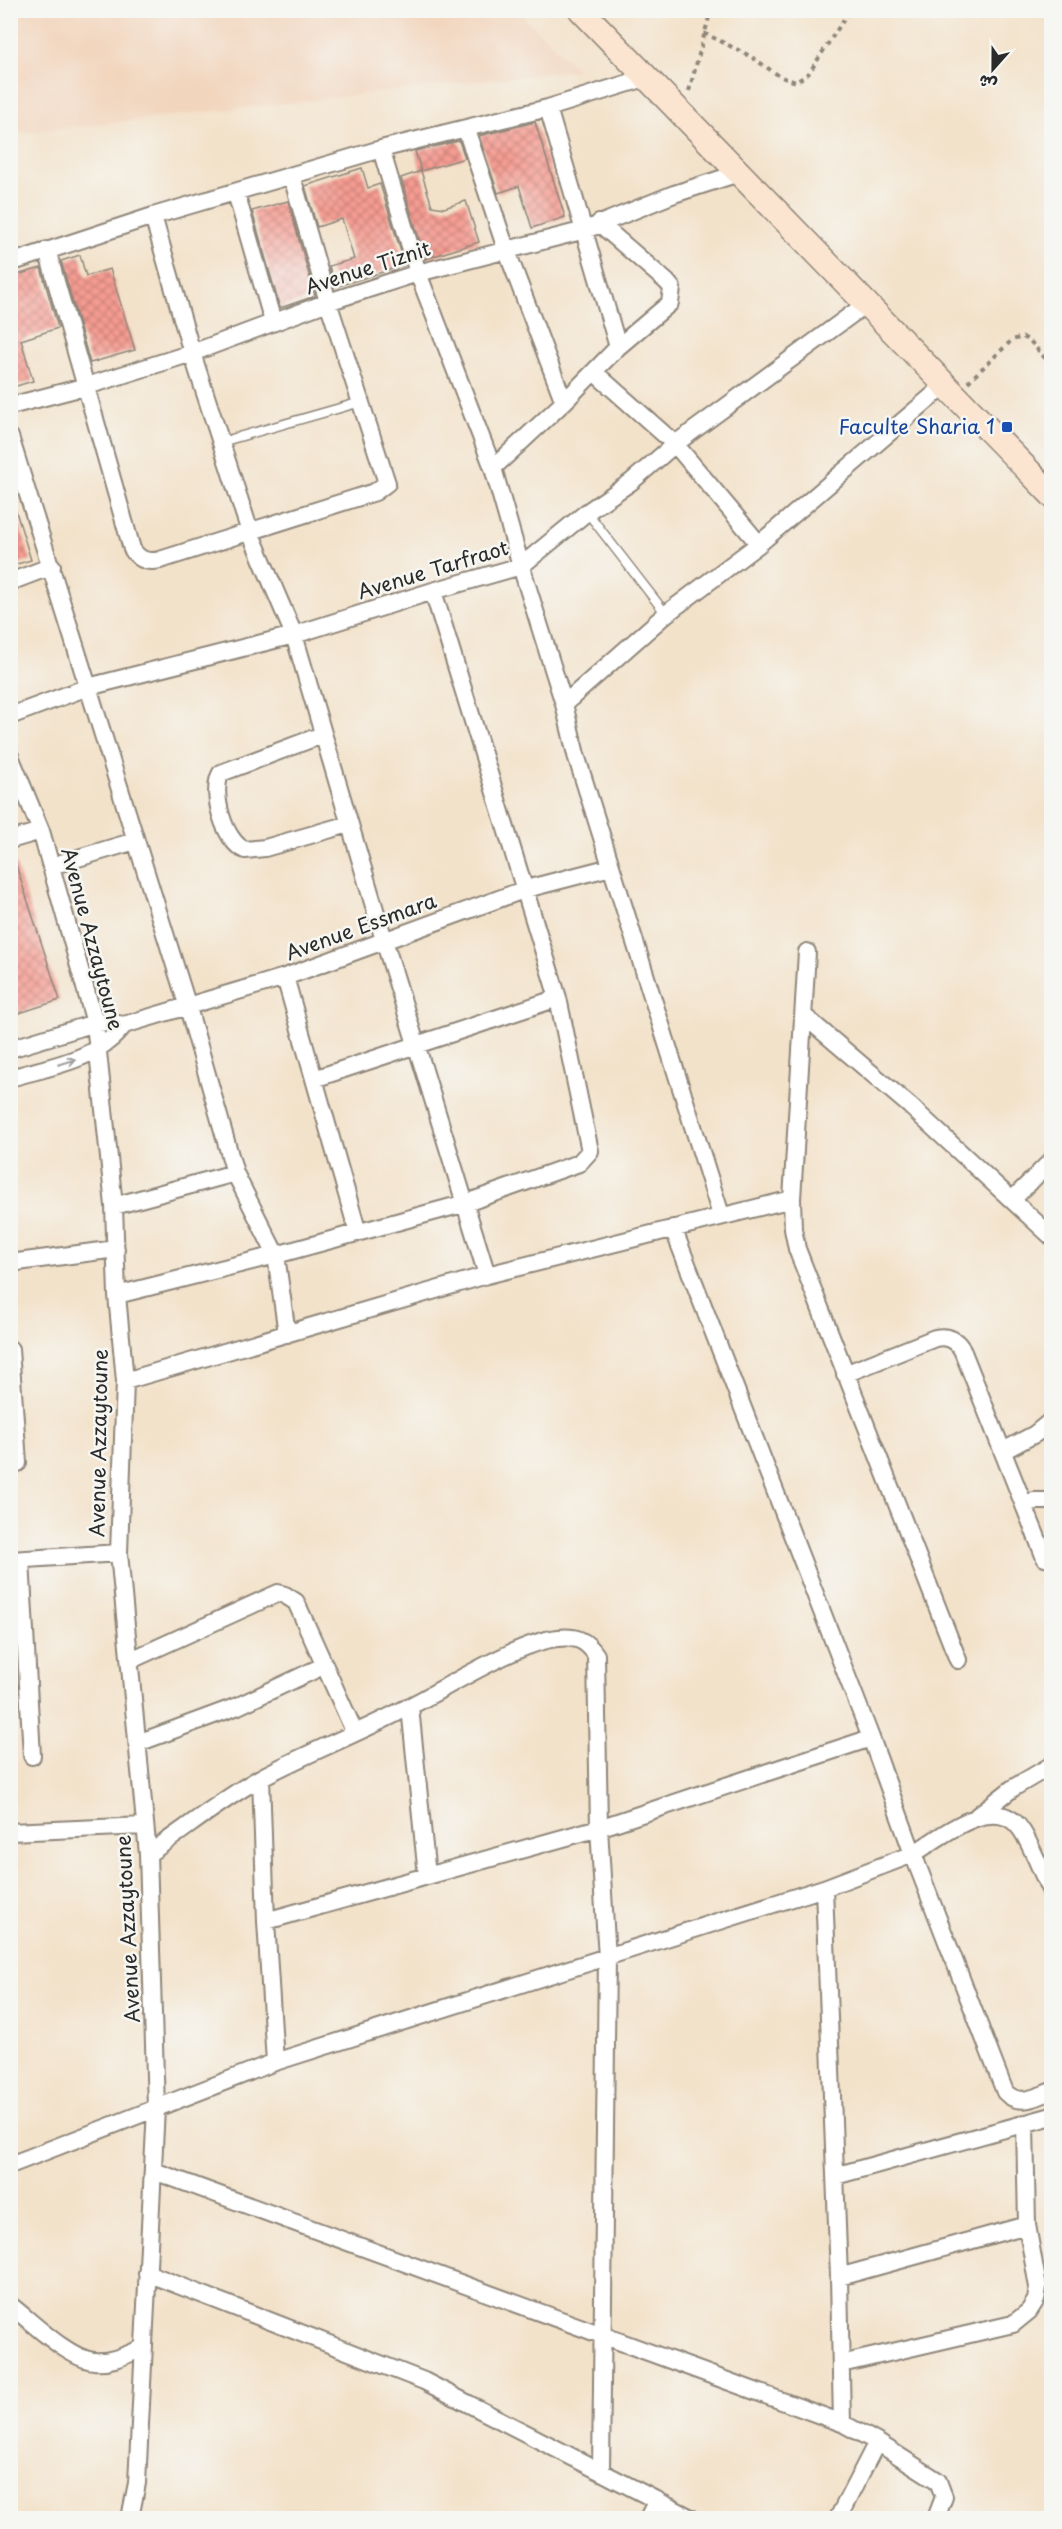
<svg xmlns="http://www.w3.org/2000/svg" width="1062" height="2529" font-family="'Playpen Sans','Playpen Sans Arabic',sans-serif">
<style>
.built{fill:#f2d5bd}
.building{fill:url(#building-cross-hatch)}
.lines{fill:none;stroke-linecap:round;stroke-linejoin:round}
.lane-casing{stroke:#8f867a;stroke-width:11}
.street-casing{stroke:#8f867a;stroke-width:20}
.secondary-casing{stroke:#8f867a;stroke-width:27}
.path{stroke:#8f867a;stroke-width:4;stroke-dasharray:4.5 4.5;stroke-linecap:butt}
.lane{stroke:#fff;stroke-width:8}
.street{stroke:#fff;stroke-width:16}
.secondary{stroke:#fce5d0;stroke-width:24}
.oneway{stroke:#a0a0a0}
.transit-dot{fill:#1a4fb4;stroke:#f6f6f2;stroke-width:2}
.labels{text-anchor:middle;stroke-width:5;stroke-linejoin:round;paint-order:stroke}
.street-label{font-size:20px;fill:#2b2b2b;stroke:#f6f6f2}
.transit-label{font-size:20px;fill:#164399;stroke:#f6f6f2;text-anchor:end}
</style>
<defs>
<pattern id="building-cross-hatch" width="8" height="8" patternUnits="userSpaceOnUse" patternTransform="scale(1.5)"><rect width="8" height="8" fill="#f69c92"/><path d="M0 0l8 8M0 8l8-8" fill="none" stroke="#c77f77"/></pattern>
</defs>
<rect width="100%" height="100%" fill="#f6f6f2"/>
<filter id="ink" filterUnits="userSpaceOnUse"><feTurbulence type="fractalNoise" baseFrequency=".0167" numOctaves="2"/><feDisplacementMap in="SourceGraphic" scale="12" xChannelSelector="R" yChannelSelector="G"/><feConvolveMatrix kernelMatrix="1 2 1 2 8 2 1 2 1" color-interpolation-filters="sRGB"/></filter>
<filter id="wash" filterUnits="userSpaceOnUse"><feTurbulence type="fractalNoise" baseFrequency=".008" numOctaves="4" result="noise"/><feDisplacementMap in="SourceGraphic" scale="24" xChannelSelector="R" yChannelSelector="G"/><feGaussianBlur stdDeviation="1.35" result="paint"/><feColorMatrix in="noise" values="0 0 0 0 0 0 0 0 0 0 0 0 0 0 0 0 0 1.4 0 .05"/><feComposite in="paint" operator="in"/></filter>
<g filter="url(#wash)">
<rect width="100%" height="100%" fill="#f3e2ca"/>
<!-- built -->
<path class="built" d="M 10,11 L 518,11 L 578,70 L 11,134 Z"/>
<g id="blocks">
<!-- building -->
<path class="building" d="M 535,122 L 565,217 L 532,228 L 519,186 L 498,193 L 479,136 Z
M 459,141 L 465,158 L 421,171 L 432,206 L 444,208 L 466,201 L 479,242 L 425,259 L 401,178 L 421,171 L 415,151 Z
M 362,168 L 368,188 L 380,184 L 405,265 L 335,287 L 329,266 L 354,259 L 342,219 L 317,227 L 305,186 Z
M 288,201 L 315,296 L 280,308 L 252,211 Z
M 80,255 L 86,276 L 110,269 L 135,350 L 90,363 L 61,261 Z
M 41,268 L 58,328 L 21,340 L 33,381 L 10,388 L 10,277 Z
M 10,505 L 14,505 L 31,560 L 10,566 Z
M 10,859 L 14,859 L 60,1000 L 10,1016 Z"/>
</g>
</g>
<g filter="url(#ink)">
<use href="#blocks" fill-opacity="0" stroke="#8f867a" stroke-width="1.5"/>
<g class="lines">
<defs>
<path id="lane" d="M 221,442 L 361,402
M 587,512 L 666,614"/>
<path id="street" d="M 548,108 L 618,347
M 466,129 L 506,249 L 564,402
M 381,149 L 418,273 L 493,468 L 521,566 L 564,704 L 576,755 L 721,1215
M 236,193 L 273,322
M 153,216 L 192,353 L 250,532 L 294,635 L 384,940 L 487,1275
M 47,250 L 132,549 C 139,560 148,563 160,560 L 375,492 L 387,483 L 328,302 L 292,177
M 10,263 L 153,216 L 381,149 L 548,108 L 645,78
M 594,372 L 675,444 L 759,544
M 10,406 L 87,386 L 192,353 L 328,302 L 418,273 L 585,230 L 674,194 L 739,173
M 10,437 L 187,1004 L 235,1173 L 276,1255 L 287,1334
M 493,468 L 564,402 L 618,347 L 670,303 L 672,288 L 667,282 L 599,223
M 10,582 L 52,566
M 564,704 L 666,614 L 759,544 L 945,385
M 10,716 L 88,687 L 294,635 L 433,591 L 521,566 L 587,512 L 631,482 L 675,444 L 866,304
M 322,735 L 221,773 C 210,791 224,842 245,850 L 265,848 L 349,824
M 10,756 L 41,831 L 95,1023 L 114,1206 L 117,1295 L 125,1381 L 119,1553 L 148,1854 L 156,2108 L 137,2483 L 130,2518
M 10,840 L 41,831
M 51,866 L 135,841
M 807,952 L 792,1199 L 793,1229 L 797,1249 L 958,1660
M 285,977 L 358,1233
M 803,1015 L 910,1106 L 1052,1237
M 10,1049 L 95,1023 L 106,1022 L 124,1025 L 285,977 L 526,889 L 611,867
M 10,1078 C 51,1066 98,1060 124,1025
M 314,1079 L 558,998
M 1012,1200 L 1052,1160
M 114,1206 L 235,1173
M 10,1263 L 116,1249
M 117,1295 L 276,1255 L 466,1203 L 579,1163 L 590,1151 L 558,998 L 433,591
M 10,1349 L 18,1463 L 10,1464
M 845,1374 L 935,1338 C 948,1335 958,1340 963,1352 L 1045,1558
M 125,1381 L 487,1275 L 792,1199
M 1003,1451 L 1035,1434 L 1052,1420
M 1024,1504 L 1034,1501 L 1052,1501
M 11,1560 L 119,1553
M 21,1560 L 32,1756
M 131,1660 L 278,1593 L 285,1595 L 296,1602 L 355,1733
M 410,1707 L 427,1876
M 138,1743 L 238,1706 L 323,1666
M 261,1778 L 266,1921 L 275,2062
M 977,1816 L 1013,1788 L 1052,1765
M 10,1832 L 144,1826
M 148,1854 C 185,1829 224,1798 262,1777 C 311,1751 365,1731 414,1704 C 449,1686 521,1641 558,1638 C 576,1636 586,1640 596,1655 L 599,1828 L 607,1958 L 601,2470
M 824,1888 L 839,2277 L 842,2423
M 1052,1894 C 1042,1874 1034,1850 1022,1831 C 996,1790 941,1837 913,1854 L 1005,2092 C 1019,2107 1035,2097 1052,2091
M 266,1921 L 599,1828 L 871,1738
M 10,2165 L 275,2062 L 824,1888 L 913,1854 L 871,1738 L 673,1228
M 154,2171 L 842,2423 L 877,2442 L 938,2481 L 944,2497 L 936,2518
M 835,2176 L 1052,2116
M 147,2273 L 424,2381 L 691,2518
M 839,2277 L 1027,2225
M 10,2305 C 31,2321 69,2359 94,2361 C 111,2363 128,2354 143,2348
M 841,2364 L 1013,2324 L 1029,2311 L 1036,2300 L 1038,2287 L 1027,2225 L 1025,2124
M 648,2518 L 657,2500
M 838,2518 L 877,2442"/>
<path id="secondary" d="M 581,10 L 1052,495"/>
</defs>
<!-- lane casing -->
<use href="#lane" class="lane-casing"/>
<!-- street casing -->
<use href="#street" class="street-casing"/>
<!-- secondary casing -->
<use href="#secondary" class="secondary-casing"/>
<!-- path -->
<path class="path" d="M 704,33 L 750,56 L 781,77 L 796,82 L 809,73 L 850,10
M 689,91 L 711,10
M 968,382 L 1012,340 L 1023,337 L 1030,341 L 1052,366"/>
<!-- lane -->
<use href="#lane" class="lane"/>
<!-- street -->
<use href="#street" class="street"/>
<!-- secondary -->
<use href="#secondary" class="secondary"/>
</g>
<!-- one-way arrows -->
<defs><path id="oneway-shaft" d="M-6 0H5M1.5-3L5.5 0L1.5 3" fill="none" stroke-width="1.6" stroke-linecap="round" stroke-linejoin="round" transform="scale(1.5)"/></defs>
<use class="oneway" href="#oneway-shaft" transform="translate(67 1062) rotate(-17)"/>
</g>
<!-- markers -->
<rect class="transit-dot" x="1001" y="421" width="12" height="12" rx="3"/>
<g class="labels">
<!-- street labels -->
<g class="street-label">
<text transform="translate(368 268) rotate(-18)" y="7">Avenue Tiznit</text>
<text transform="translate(433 570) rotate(-17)" y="7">Avenue Tarfraot</text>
<text transform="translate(361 927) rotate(-20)" y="7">Avenue Essmara</text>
<text transform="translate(92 939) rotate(75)" y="7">Avenue Azzaytoune</text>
<text transform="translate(99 1443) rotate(-89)" y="7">Avenue Azzaytoune</text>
<text transform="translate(128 1929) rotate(-93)" y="7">Avenue Azzaytoune</text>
</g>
<!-- transit labels -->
<g class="transit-label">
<text x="995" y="434">Faculte Sharia 1</text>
</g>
</g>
<!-- margin -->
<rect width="1062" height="2529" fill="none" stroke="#f6f6f2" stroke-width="36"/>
<!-- north arrow -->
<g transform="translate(993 69) rotate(201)" stroke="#f6f6f2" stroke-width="4.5" paint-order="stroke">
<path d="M0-4.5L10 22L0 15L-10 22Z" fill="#2b2b2b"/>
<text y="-9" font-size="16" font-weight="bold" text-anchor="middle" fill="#2b2b2b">ش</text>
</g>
</svg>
